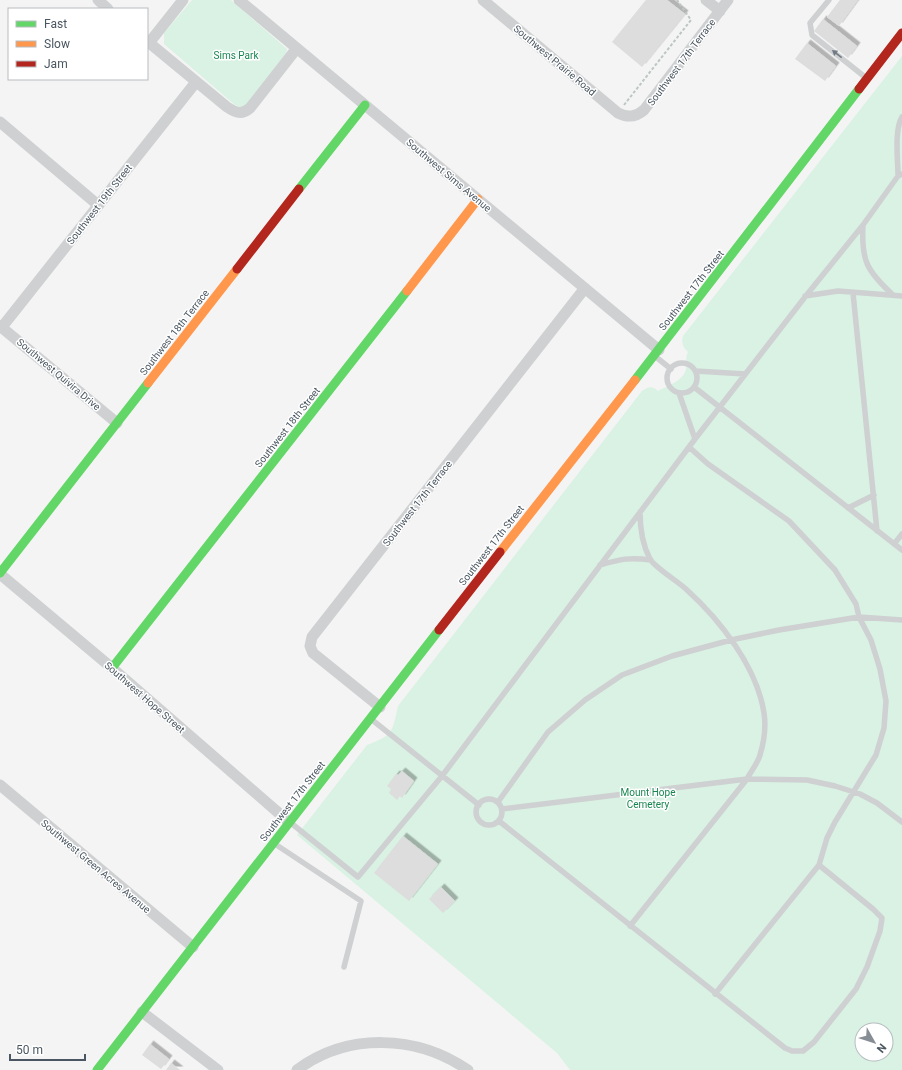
<svg xmlns="http://www.w3.org/2000/svg" width="902" height="1070" font-family="Roboto,sans-serif">
<style>
.green{fill:#d9f2e3;fill-rule:evenodd}
.building{fill:#ddddde;filter:url(#shadow)}
.lines{fill:none;stroke-linecap:round;stroke-linejoin:round}
.path{stroke:#bcc7c4;stroke-width:2;stroke-dasharray:3 2;stroke-linecap:butt}
.lane{stroke:#ced0d2;stroke-width:5.5}
.street{stroke:#ced0d2;stroke-width:11}
.fast{stroke:#63d668;stroke-width:9}
.slow{stroke:#ff974d;stroke-width:9}
.jam{stroke:#b3261e;stroke-width:9}
.oneway{fill:#727b83}
.labels{text-anchor:middle;stroke-width:3;stroke-linejoin:round;paint-order:stroke}
.park-label{font-size:10px;fill:#17864f;stroke:#fff}
.street-label{font-size:10px;fill:#4a5661;stroke:#fff}
</style>
<defs>
<filter id="shadow"><feDropShadow dx="3.5" dy="-3.5" stdDeviation="0" flood-color="#0004"/></filter>
</defs>
<rect width="100%" height="100%" fill="#f4f4f4"/>
<!-- green -->
<path class="green" d="M 192,0 L 231,0 L 287,49 L 286,53 L 245,106 L 240,107 L 235,105 L 164,44 L 164,33 Z
M 902,56 L 902,1070 L 570,1070 L 557,1053 L 297,835 L 367,745 C 393,735 392,733 398,706 L 642,391 C 648,387 652,385 658,391 C 668,386 684,380 686,369 C 687,363 685,357 688,352 C 683,347 681,343 683,336 ZM 862,1030 L 886,1030 L 886,1054 L 862,1054 Z"/>
<!-- building -->
<path class="building" d="M 646,0 L 667,0 L 685,14 L 642,67 L 612,42 Z
M 840,0 L 858,0 L 839,26 L 827,17 Z
M 823,19 L 857,46 L 848,58 L 814,31 Z
M 807,43 L 836,66 L 825,81 L 795,59 Z
M 402,771 L 414,781 L 402,798 L 400,796 L 397,800 L 389,793 L 391,789 L 387,786 L 396,774 L 398,775 Z
M 403,836 L 438,864 L 409,901 L 374,873 Z
M 441,887 L 455,901 L 443,913 L 429,899 Z
M 150,1044 L 169,1059 L 161,1069 L 142,1055 Z
M 171,1063 L 180,1070 L 166,1070 Z"/>
<g class="lines">
<!-- path -->
<path class="path" d="M 624,105 L 691,20 L 677,0"/>
<!-- lane -->
<path class="lane" d="M 829,0 L 810,23 L 812,35 L 865,77
M 898,176 C 898,160 894,130 902,117
M 863,225 C 861,261 867,271 893,295
M 853,293 L 877,531
M 805,296 L 838,291 L 902,296
M 656,357 L 671,369
M667 378a15 15 0 1 1 30 0a15 15 0 1 1-30 0Z
M 696,371 L 745,374
M 694,387 L 902,550
M 679,393 L 695,439
M 689,447 L 708,464 L 789,521 L 835,570 L 856,604 L 859,617 L 871,640 L 880,669 L 886,701 L 884,728 L 876,755 L 835,822 L 827,838 L 819,865 L 715,994
M 848,508 L 874,495
M 894,544 L 902,534
M 600,565 C 621,559 629,557 651,560
M 371,719 L 479,805
M476 812a13 13 0 1 1 26 0a13 13 0 1 1-26 0Z
M 498,802 L 548,732 L 585,700 L 622,675 L 672,656 L 731,640 L 779,630 L 859,617 L 902,620
M 502,809 L 747,779 L 807,780 L 835,786 L 860,794 L 877,803 L 902,822
M 499,821 L 785,1048 L 792,1051 L 803,1051 L 814,1042 L 856,989 L 867,967 L 880,931 L 882,918 L 873,909 L 819,865
M 291,823 L 358,877 L 442,776 L 695,439 L 805,297 L 863,225 L 898,176 L 902,174
M 275,844 L 361,901 L 344,967
M 630,926 L 747,779 C 751,771 758,763 760,755 C 764,742 766,726 764,713 C 757,667 720,620 687,590 C 679,582 654,567 650,559 C 642,544 640,529 640,512"/>
<!-- street -->
<path class="street" d="M 98,0 L 108,9
M 239,0 L 659,350
M 483,0 L 618,113 C 628,118 636,117 644,110 L 728,0
M 706,0 L 720,11
M 147,41 L 227,107 C 236,113 242,115 250,108 L 297,48
M 149,43 L 183,0
M 0,122 L 98,205
M 0,326 L 117,423
M 2,327 L 196,82
M 0,574 L 112,668 L 289,822
M 380,707 L 313,653 L 310,646 L 312,637 L 585,288
M 0,785 L 193,947
M 142,1012 L 218,1070
M 297,1070 C 348,1032 417,1035 468,1070"/>
<!-- fast -->
<path class="fast" d="M 299,189 L 365,105
M 635,380 L 859,89
M 0,573 L 148,383
M 112,668 L 407,291
M 97,1070 L 439,630"/>
<!-- slow -->
<path class="slow" d="M 407,291 L 478,199
M 148,383 L 237,269
M 500,552 L 635,380"/>
<!-- jam -->
<path class="jam" d="M 859,89 L 902,33
M 237,269 L 299,189
M 439,630 L 500,552"/>
</g>
<!-- one-way arrows -->
<defs><path id="oneway-solid" d="M-6-.8H1V-3.2L6.5 0L1 3.2V.8H-6Z"/></defs>
<use class="oneway" href="#oneway-solid" transform="translate(837 54) rotate(-142)"/>
<g class="labels">
<!-- park labels -->
<g class="park-label">
<text x="236" y="59">Sims Park</text>
<text x="648" y="796">Mount Hope<tspan x="648" dy="12">Cemetery</tspan></text>
</g>
<!-- street labels -->
<g class="street-label">
<text transform="translate(555 60) rotate(40)" y="4">Southwest Prairie Road</text>
<text transform="translate(681 62) rotate(-53)" y="4">Southwest 17th Terrace</text>
<text transform="translate(449 175) rotate(40)" y="4">Southwest Sims Avenue</text>
<text transform="translate(99 204) rotate(-52)" y="4">Southwest 19th Street</text>
<text transform="translate(691 290) rotate(-52)" y="4">Southwest 17th Street</text>
<text transform="translate(174 332) rotate(-52)" y="4">Southwest 18th Terrace</text>
<text transform="translate(59 374) rotate(40)" y="4">Southwest Quivira Drive</text>
<text transform="translate(287 427) rotate(-52)" y="4">Southwest 18th Street</text>
<text transform="translate(417 503) rotate(-52)" y="4">Southwest 17th Terrace</text>
<text transform="translate(491 545) rotate(-52)" y="4">Southwest 17th Street</text>
<text transform="translate(145 697) rotate(41)" y="4">Southwest Hope Street</text>
<text transform="translate(292 801) rotate(-52)" y="4">Southwest 17th Street</text>
<text transform="translate(96 866) rotate(40)" y="4">Southwest Green Acres Avenue</text>
</g>
</g>
<!-- legend -->
<rect x="8" y="8" width="140" height="72" fill="#ffffff" stroke="#b7bbc0"/>
<rect x="16" y="21" width="20" height="6" fill="#63d668" stroke="#b7bbc0"/>
<text x="44" y="28" font-size="12" fill="#4a5661">Fast</text>
<rect x="16" y="41" width="20" height="6" fill="#ff974d" stroke="#b7bbc0"/>
<text x="44" y="48" font-size="12" fill="#4a5661">Slow</text>
<rect x="16" y="61" width="20" height="6" fill="#b3261e" stroke="#b7bbc0"/>
<text x="44" y="68" font-size="12" fill="#4a5661">Jam</text>
<!-- north arrow -->
<g transform="translate(874 1042) rotate(129)"><circle r="19" fill="#ffffff" stroke="#b7bbc0"/>
<path d="M0-3L7 15L0 10L-7 15Z" fill="#868d94"/>
<text y="-6" font-size="11" font-weight="bold" text-anchor="middle" fill="#4a5661">N</text>
</g>
<!-- scale -->
<path d="M10 1054v6h75v-6" fill="none" stroke="#4a5661" stroke-width="2"/>
<text x="16" y="1054" font-size="12" fill="#4a5661" stroke="#ffffff" stroke-width="3" paint-order="stroke">50 m</text>
</svg>
